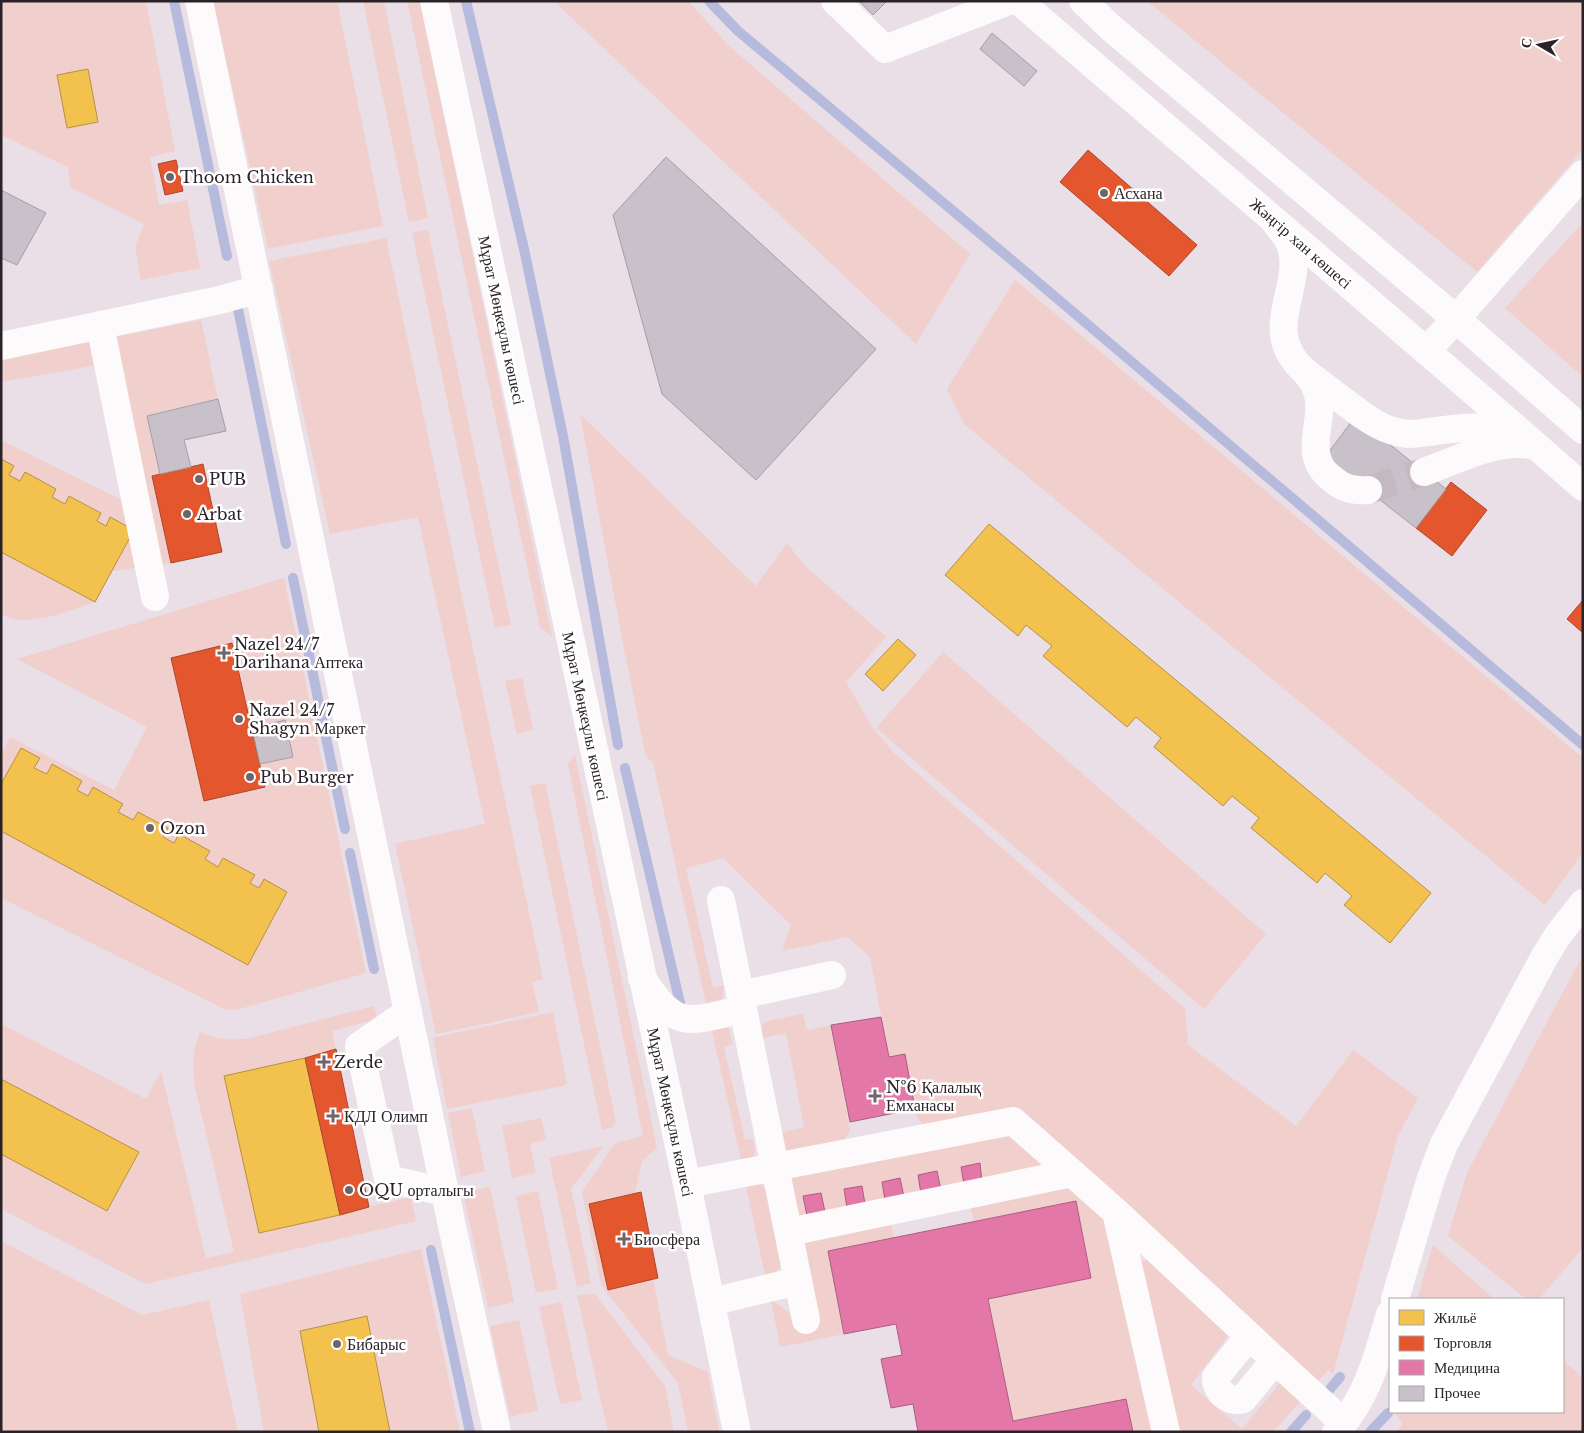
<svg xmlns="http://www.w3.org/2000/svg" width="1584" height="1433" font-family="'Libre Baskerville',serif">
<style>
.green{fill:#f1cfcc;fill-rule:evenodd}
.homes{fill:#f2c14e;stroke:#b69143}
.shops{fill:#e4572e;stroke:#ac472c}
.health{fill:#e377a8;stroke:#ac5e82}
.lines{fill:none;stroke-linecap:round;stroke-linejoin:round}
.stream{stroke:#b6badc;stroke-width:10}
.building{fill:#c8c1c9;stroke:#a59ea6}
.minor-tunnel{stroke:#c4b8c1;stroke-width:28;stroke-dasharray:28 14;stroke-linecap:butt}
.minor{stroke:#fcfafb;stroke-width:28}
.major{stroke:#fcfafb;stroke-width:28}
.poi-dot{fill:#6d646c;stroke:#fff;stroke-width:2}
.labels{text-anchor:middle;stroke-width:5;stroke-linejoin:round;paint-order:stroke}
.poi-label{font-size:16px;fill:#2a2229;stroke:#fff;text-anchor:start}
.street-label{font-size:16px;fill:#2a2229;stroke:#fff}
</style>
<rect width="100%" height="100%" fill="#eadee7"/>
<!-- green -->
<path class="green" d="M 1,1 L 146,1 L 175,151 L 150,157 L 159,205 L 187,200 L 200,268 L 141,280 L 135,247 L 144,224 L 70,187 L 68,167 L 1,135 Z
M 213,1 L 337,1 L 383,226 L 268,249 Z
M 363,1 L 384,1 L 428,218 L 409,222 Z
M 407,1 L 420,1 L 552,637 L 540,627 Z
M 554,1 L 688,1 L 729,46 L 970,254 L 916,344 Z
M 1147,1 L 1583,1 L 1583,149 L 1477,272 Z
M 1583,222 L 1583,377 L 1505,308 Z
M 428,230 L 511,625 L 495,628 L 412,233 Z
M 386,238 L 543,979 L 532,982 L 539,1012 L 436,1034 L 395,844 L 485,824 L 418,517 L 330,534 L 269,261 Z
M 1015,280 L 1583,758 L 1583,852 L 1545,905 L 964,424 L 947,389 Z
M 201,320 L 218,399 L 147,416 L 160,474 L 152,476 L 171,563 L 112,571 L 110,518 L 106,526 L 97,521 L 101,512 L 70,496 L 65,504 L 52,497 L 56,489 L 25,472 L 20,481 L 9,475 L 14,466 L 1,459 L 1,440 L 136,507 L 108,363 L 1,382 L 1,359 Z
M 580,414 L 756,586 L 787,543 L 804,565 L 886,637 L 846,682 L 873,728 L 894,753 L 1185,1009 L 1188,1045 L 1296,1126 L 1353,1050 L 1418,1098 L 1398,1136 L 1333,1374 L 1328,1370 L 1317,1382 L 1016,1110 L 925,1125 L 918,1119 L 916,1115 L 905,1054 L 889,1057 L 870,957 L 847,937 L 782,951 L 791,925 L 723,858 L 686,868 L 713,988 L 724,985 L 723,995 L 720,1003 L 707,1008 L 653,762 L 646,757 L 625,654 Z
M 1,552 L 95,602 C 68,611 28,629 1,614 Z
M 284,578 L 366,973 L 236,1010 L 224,1009 L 1,898 L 1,831 L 248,965 L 287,892 L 264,880 L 259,888 L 250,883 L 255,875 L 223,858 L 218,867 L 205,859 L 210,851 L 179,834 L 174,843 L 163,837 L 168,828 L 138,812 L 133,820 L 118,812 L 123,803 L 93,787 L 88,796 L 77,790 L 82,781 L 52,765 L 47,774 L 34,768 L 39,758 L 21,748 L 1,784 L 1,755 L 10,737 L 114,790 L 147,727 L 17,659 ZM 232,643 L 252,728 L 285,720 L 293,757 L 260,764 L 264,787 L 204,801 L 171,658 Z
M 943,652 L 1266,934 L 1204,1009 L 876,728 Z
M 522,678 L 533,730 L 517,734 L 505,681 Z
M 575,755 L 657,1148 L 642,1161 L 635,1193 L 589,1204 L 608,1290 L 653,1279 L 668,1355 L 708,1372 L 719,1432 L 688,1432 L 678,1383 L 601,1285 L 582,1192 L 615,1143 L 643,1136 L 568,764 Z
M 545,783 L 616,1122 L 613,1127 L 602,1130 L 530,786 Z
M 1583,958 L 1583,1248 L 1539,1299 L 1526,1299 L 1448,1236 L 1467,1173 L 1579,962 Z
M 374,1006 L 377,1019 L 332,1031 L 336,1049 L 305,1058 L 234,1119 L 259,1233 L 411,1197 L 416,1221 L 145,1284 L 1,1209 L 1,1154 L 107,1211 L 138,1152 L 1,1079 L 1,1024 L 146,1099 L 161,1071 L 206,1258 L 234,1252 L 195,1087 C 192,1062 192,1054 200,1032 C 218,1040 231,1041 250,1038 Z
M 553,1012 L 567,1083 L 563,1086 L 447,1109 L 433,1038 Z
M 803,1014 L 807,1030 L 831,1025 L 850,1131 L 844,1140 L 792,1153 L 785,1151 L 781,1133 L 804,1127 L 786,1033 L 761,1038 C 760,1030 760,1026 767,1021 Z
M 726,1026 L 729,1029 L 732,1044 L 724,1047 L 745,1140 L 753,1139 L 755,1151 L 753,1159 L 742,1164 L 711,1027 Z
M 472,1108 L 485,1171 L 461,1177 L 448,1113 Z
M 541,1118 L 546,1140 L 530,1144 L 536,1173 L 512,1178 L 502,1126 Z
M 1011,1135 L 1049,1164 L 798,1217 L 789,1177 Z
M 603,1146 L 571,1189 L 591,1283 L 577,1287 L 549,1158 Z
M 745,1181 C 754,1182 762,1181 766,1191 L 781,1257 L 780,1267 L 775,1273 L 765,1275 Z
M 1069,1186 L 1105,1216 L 1156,1432 L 1133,1432 L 1126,1399 L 1013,1421 L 988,1299 L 1091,1278 L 1076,1201 L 974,1221 L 970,1205 Z
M 490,1187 L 514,1302 L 488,1308 L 463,1193 Z
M 538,1191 L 558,1289 L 536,1293 L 516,1196 Z
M 890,1222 L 894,1237 L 828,1251 L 844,1334 L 780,1347 L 771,1300 L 802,1321 L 803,1244 L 807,1239 Z
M 1,1241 L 142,1315 L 209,1300 L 238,1432 L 1,1432 Z
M 1433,1245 L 1494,1299 L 1417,1299 Z
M 421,1249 L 460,1432 L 390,1432 L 367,1316 L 300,1332 L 319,1432 L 264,1432 L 240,1294 Z
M 1146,1260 L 1152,1261 L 1228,1336 L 1191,1385 L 1242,1429 L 1280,1383 L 1300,1402 L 1273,1432 L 1177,1432 L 1141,1266 L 1142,1262 Z
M 594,1293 L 665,1386 L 674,1432 L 608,1432 L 577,1296 Z
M 561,1302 L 582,1400 L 560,1404 L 539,1307 Z
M 519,1320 L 538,1410 L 510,1417 L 490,1326 Z
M 1563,1360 L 1583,1378 L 1583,1432 L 1396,1432 L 1403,1424 L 1395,1412 L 1563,1412 Z"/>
<!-- homes -->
<path class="homes" d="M 88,69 L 98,122 L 67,128 L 57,75 Z
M 1,459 L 14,466 L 9,475 L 20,481 L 25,472 L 56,489 L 52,497 L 65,504 L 69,496 L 101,513 L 97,521 L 106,526 L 110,517 L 134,530 L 95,602 L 1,552 Z
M 989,524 L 1431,893 L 1390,943 L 1344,905 L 1352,896 L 1325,873 L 1317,883 L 1251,828 L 1259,818 L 1232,796 L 1223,806 L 1154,747 L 1161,738 L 1136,717 L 1127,727 L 1043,656 L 1052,646 L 1026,625 L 1018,636 L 945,575 Z
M 898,639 L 916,655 L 883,691 L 865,674 Z
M 21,748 L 40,758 L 34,768 L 47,774 L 52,764 L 82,781 L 77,790 L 88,796 L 93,787 L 123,804 L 118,812 L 133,820 L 138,812 L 168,828 L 163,837 L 174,843 L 179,834 L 210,851 L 205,859 L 218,867 L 223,858 L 255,875 L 250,883 L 259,888 L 264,879 L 287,892 L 248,965 L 1,831 L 1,784 Z
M 305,1058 L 340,1215 L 259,1233 L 224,1076 Z
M 1,1079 L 139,1152 L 107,1211 L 1,1154 Z
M 367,1316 L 390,1432 L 319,1432 L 300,1331 Z"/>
<!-- shops -->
<path class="shops" d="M 1088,150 L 1197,245 L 1169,276 L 1060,182 Z
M 176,160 L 183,191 L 165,195 L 158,164 Z
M 203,464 L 222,552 L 171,563 L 152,476 Z
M 1451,482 L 1487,510 L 1452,556 L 1416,528 Z
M 1583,600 L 1583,633 L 1567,619 Z
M 232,643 L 265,787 L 204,801 L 171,658 Z
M 336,1049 L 369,1207 L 340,1215 L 305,1058 Z
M 641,1192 L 658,1278 L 608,1290 L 589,1204 Z"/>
<!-- health -->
<path class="health" d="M 881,1017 L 889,1057 L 905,1054 L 915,1109 L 850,1122 L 831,1025 Z
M 980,1163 L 982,1182 L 964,1185 L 961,1167 Z
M 937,1171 L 941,1190 L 921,1194 L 918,1175 Z
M 900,1178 L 904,1197 L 885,1200 L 882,1182 Z
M 862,1186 L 865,1204 L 847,1208 L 844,1189 Z
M 821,1193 L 825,1212 L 807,1216 L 803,1196 Z
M 1076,1201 L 1091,1278 L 988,1299 L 1013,1421 L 1126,1399 L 1133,1432 L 918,1432 L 913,1404 L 891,1408 L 886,1384 L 881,1359 L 902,1355 L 896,1324 L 844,1334 L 828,1251 Z"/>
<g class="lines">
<!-- stream -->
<path class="stream" d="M 174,1 L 227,256
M 466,1 L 524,249 L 563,436 L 618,745
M 709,1 L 738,31 L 1020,267 L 1583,745
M 238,309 L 286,544
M 293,578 L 345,829
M 625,768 L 680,1003
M 350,853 L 374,969
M 431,1250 L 470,1432
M 1330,1389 L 1340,1377
M 1291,1432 L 1306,1415
M 1370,1432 L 1388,1413"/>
</g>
<!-- building -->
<path class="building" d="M 859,1 L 887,1 L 873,15 Z
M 992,33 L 1037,71 L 1024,86 L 980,49 Z
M 666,157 L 876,349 L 756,480 L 662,394 L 613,215 Z
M 1,190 L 46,213 L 17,265 L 1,258 Z
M 218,399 L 226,431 L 184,440 L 191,467 L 160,474 L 147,416 Z
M 1355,417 L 1446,489 L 1416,528 L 1325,457 Z
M 285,720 L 293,757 L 260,764 L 252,728 Z"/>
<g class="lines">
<!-- minor-tunnel -->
<path class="minor-tunnel" d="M 1368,490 L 1424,472"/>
<!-- minor -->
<path class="minor" d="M 835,1 L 885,49 L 1009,1
M 1275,222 C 1280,229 1287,235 1290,244 C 1304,280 1269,320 1291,355 C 1300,371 1319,382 1333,393 C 1356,410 1379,432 1409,434 C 1418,434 1427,432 1436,431 C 1468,427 1499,422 1528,440
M 100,325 L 155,597
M 1,346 L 220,300 L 259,289
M 1426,351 L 1456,319 L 1583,174
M 1307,374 C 1335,405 1304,439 1321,467 C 1324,473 1330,477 1335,481 C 1344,489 1355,491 1368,490
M 1424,472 C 1455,461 1497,439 1530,445
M 721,900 L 806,1320
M 642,978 C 675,1031 688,1022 743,1009
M 741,995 L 832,975
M 408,1012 L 359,1046 L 388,1179 L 445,1192
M 687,1184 L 1013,1121 L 1072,1173
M 1116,1212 L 1275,1360 L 1243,1399 C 1229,1404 1215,1391 1216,1377 L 1249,1336
M 789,1232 L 1072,1173 L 1116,1212 L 1166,1432
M 1395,1299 L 1431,1178 L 1444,1144 L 1545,956 L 1558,935 L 1583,903
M 711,1302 L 798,1281
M 1275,1360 L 1344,1423
M 1336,1432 C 1368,1397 1377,1358 1390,1314"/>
<!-- major -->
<path class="major" d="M 199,1 L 452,1226 L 497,1432
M 434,1 L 687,1184 L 737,1432
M 1019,1 L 1488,404 L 1583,487
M 1083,1 L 1110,27 L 1456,319 L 1583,430"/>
</g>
<!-- markers -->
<g class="poi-dot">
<circle cx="170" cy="177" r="5"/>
<circle cx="1104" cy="193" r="5"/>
<circle cx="199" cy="479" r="5"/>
<circle cx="187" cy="514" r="5"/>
<path d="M221.5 645.5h5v5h5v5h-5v5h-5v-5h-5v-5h5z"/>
<circle cx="239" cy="719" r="5"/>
<circle cx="250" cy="777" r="5"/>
<circle cx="150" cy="828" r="5"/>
<path d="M321.5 1054.5h5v5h5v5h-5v5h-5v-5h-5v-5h5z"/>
<path d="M872.5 1088.5h5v5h5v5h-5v5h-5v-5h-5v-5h5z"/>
<path d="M330.5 1108.5h5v5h5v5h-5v5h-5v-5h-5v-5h5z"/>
<circle cx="349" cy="1190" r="5"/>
<path d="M621.5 1231.5h5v5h5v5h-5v5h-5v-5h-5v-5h5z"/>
<circle cx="337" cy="1344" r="5"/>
</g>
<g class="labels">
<!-- poi labels -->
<g class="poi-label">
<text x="180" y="183">Thoom Chicken</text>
<text x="1114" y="199">Асхана</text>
<text x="209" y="485">PUB</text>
<text x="197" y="520">Arbat</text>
<text x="234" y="650">Nazel 24/7<tspan x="234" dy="18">Darihana Аптека</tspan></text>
<text x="249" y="716">Nazel 24/7<tspan x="249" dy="18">Shagyn Маркет</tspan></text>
<text x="260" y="783">Pub Burger</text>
<text x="160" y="834">Ozon</text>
<text x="334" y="1068">Zerde</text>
<text x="886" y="1093">№6 Қалалық<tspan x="886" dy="18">Емханасы</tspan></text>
<text x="344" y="1122">КДЛ Олимп</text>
<text x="359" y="1196">OQU орталыгы</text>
<text x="634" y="1245">Биосфера</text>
<text x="347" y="1350">Бибарыс</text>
</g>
<!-- street labels -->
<g class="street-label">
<text transform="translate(1301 243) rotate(41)" y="6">Жәңгір хан көшесі</text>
<text transform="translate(502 320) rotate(78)" y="6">Мұрат Мөңкеұлы көшесі</text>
<text transform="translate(586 716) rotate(78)" y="6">Мұрат Мөңкеұлы көшесі</text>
<text transform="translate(671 1112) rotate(78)" y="6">Мұрат Мөңкеұлы көшесі</text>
</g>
</g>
<!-- border -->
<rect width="1584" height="1433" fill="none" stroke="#2a2229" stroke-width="5"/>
<!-- legend -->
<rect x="1389" y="1298" width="175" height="115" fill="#ffffff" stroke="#aaa7a9"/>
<rect x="1399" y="1310" width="25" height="15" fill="#f2c14e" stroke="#aaa7a9"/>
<text x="1434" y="1323" font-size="15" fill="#2a2229">Жильё</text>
<rect x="1399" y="1336" width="25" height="15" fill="#e4572e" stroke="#aaa7a9"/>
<text x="1434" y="1348" font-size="15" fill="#2a2229">Торговля</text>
<rect x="1399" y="1360" width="25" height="15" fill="#e377a8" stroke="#aaa7a9"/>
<text x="1434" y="1373" font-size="15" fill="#2a2229">Медицина</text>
<rect x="1399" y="1386" width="25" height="15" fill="#c8c1c9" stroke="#aaa7a9"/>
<text x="1434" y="1398" font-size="15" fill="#2a2229">Прочее</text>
<!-- north arrow -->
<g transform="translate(1539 45) rotate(279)" stroke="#ffffff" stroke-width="4" paint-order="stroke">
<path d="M0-4L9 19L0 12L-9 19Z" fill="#2a2229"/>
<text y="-8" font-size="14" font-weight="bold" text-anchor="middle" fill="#2a2229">С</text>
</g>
</svg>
